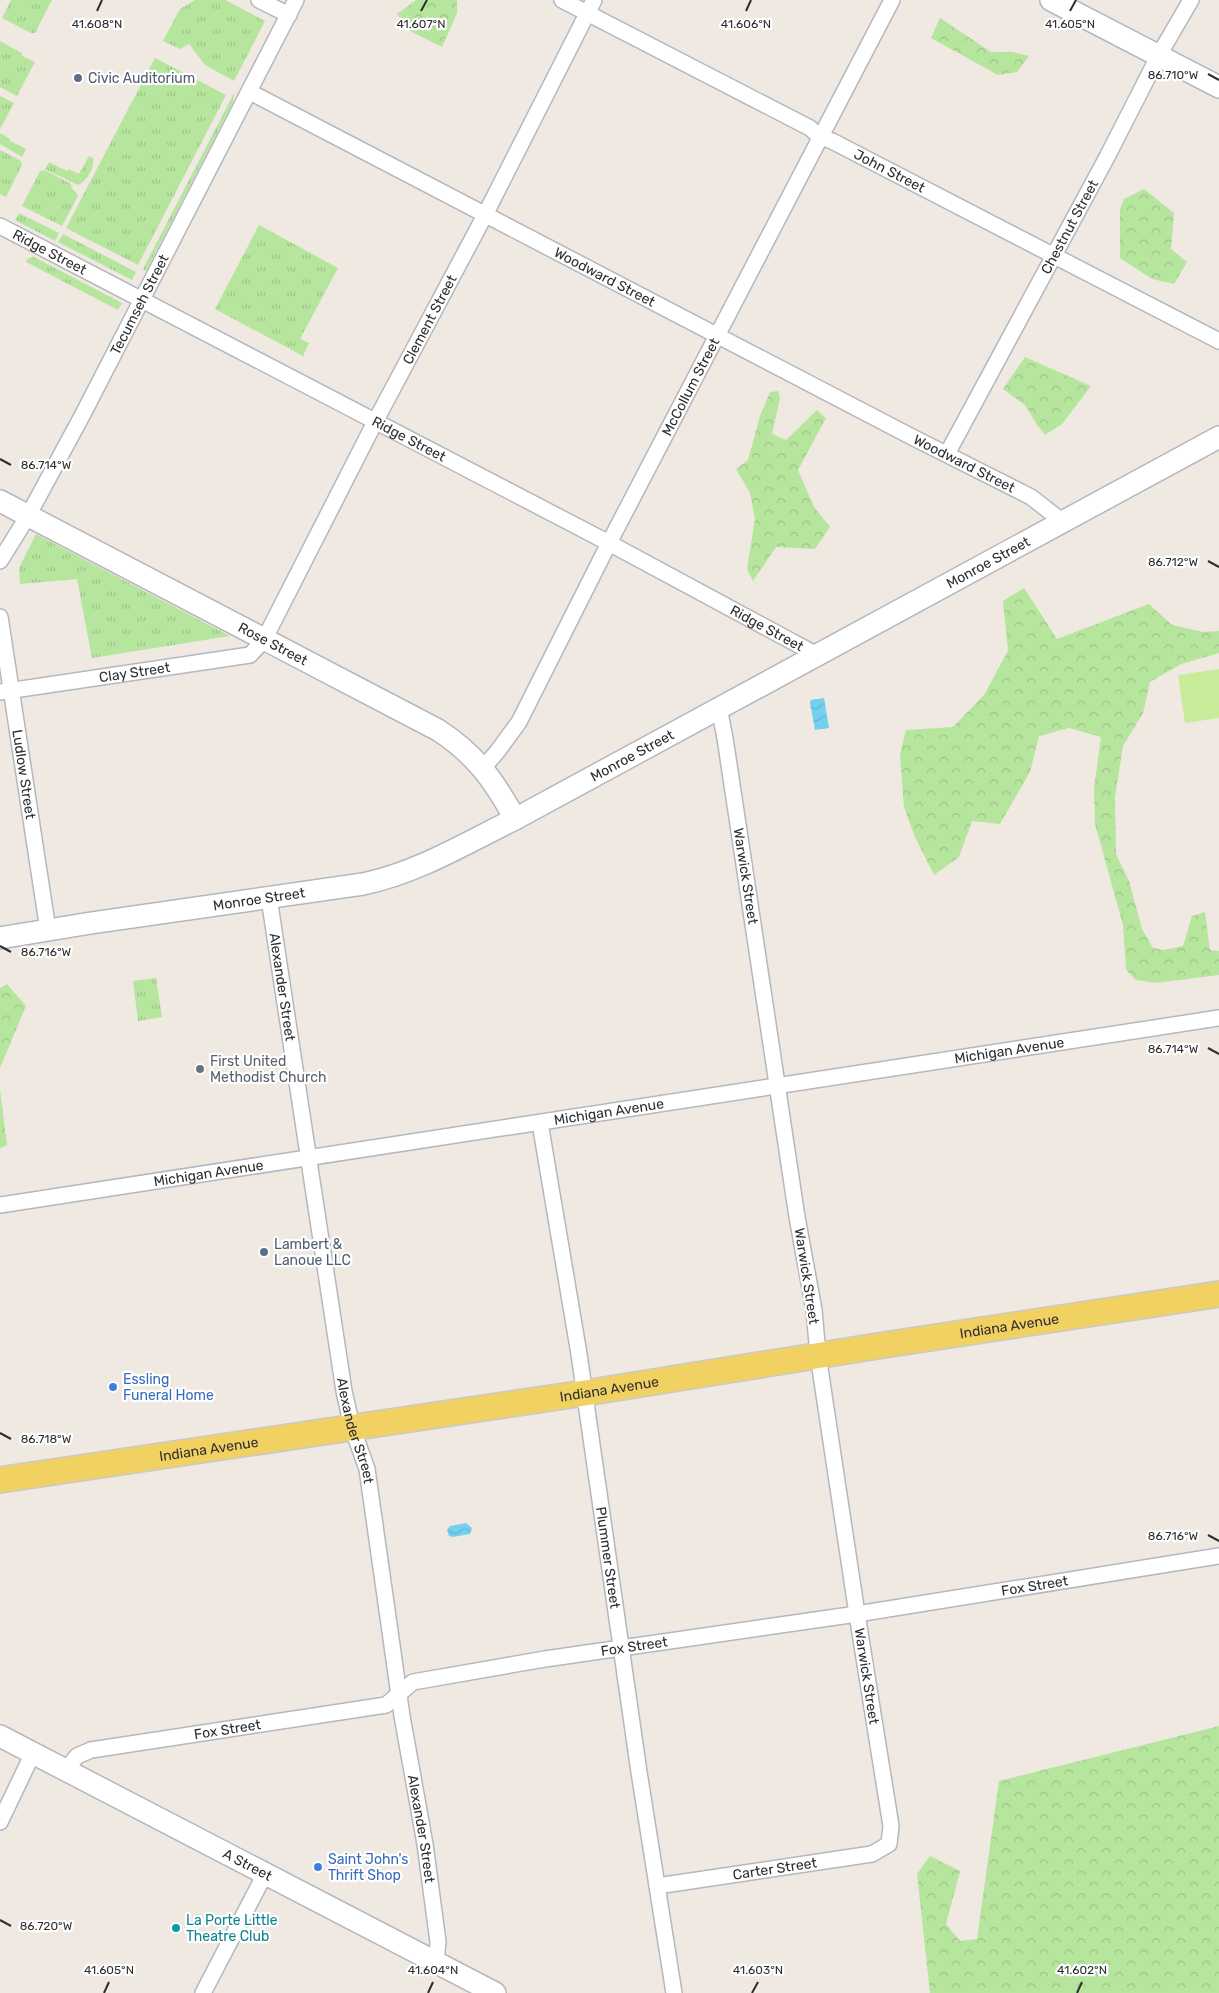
<svg xmlns="http://www.w3.org/2000/svg" width="1219" height="1993" font-family="Rubik,sans-serif">
<style>
.grass{fill:url(#grass-tufts)}
.forest{fill:url(#forest-crowns)}
.pitch{fill:#c9ec9a}
.water{fill:url(#water-waves)}
.lines{fill:none;stroke-linecap:round;stroke-linejoin:round}
.street-casing{stroke:#b4b7c1;stroke-width:18}
.secondary-casing{stroke:#b4b7c1;stroke-width:24}
.primary-casing{stroke:#c9c9c9;stroke-width:28}
.street{stroke:#fff;stroke-width:15}
.secondary{stroke:#fff;stroke-width:21}
.primary{stroke:#f2d163;stroke-width:25}
.ticks{fill:none;stroke:#2e2e2e;stroke-width:2}
.service-dot{fill:#5c6f8a;stroke:#fff;stroke-width:2}
.worship-dot{fill:#6b7280;stroke:#fff;stroke-width:2}
.shop-dot{fill:#3f7fe0;stroke:#fff;stroke-width:2}
.culture-dot{fill:#0f9aa8;stroke:#fff;stroke-width:2}
.labels{text-anchor:middle;stroke-width:4.5;stroke-linejoin:round;paint-order:stroke}
.service-label{font-size:14px;fill:#4e5e75;stroke:#fff;text-anchor:start}
.street-label{font-size:14px;fill:#2e2e2e;stroke:#fff}
.worship-label{font-size:14px;fill:#5b616d;stroke:#fff;text-anchor:start}
.shop-label{font-size:14px;fill:#366cbe;stroke:#fff;text-anchor:start}
.culture-label{font-size:14px;fill:#0d838f;stroke:#fff;text-anchor:start}
.ticks-label{font-size:12px;text-anchor:middle;fill:#2e2e2e;stroke:#fff;stroke-width:4.5;stroke-linejoin:round;paint-order:stroke}
</style>
<defs>
<pattern id="grass-tufts" width="24" height="20" patternUnits="userSpaceOnUse" patternTransform="scale(1.25)"><rect width="24" height="20" fill="#b6e59e"/><path d="M3 7l-1-3M5 7V3M7 7l1-3M15 17l-1-3M17 17v-4M19 17l1-3" fill="none" stroke="#9dc588"/></pattern>
<pattern id="forest-crowns" width="20" height="18" patternUnits="userSpaceOnUse" patternTransform="scale(1.25)"><rect width="20" height="18" fill="#b6e59e"/><path d="M2 6a3 3 0 1 1 6 0M12 15a3 3 0 1 1 6 0" fill="none" stroke="#9dc588"/></pattern>
<pattern id="water-waves" width="16" height="10" patternUnits="userSpaceOnUse" patternTransform="scale(1.25)"><rect width="16" height="10" fill="#75cff0"/><path d="M0 5q4-4 8 0t8 0" fill="none" stroke="#66b2ce"/></pattern>
</defs>
<rect width="100%" height="100%" fill="#efe9e1"/>
<!-- grass -->
<path class="grass" d="M 11,0 L 52,0 L 35,33 L 31,33 L 2,18 Z
M 195,0 L 225,0 L 265,21 L 234,81 L 205,65 L 189,44 L 180,49 L 163,41 L 180,9 Z
M 0,41 L 22,53 L 22,56 L 35,62 L 17,96 L 0,87 Z
M 155,58 L 226,95 L 138,265 L 66,228 Z
M 234,93 L 233,102 L 146,271 L 143,269 Z
M 0,96 L 14,103 L 0,129 Z
M 0,133 L 10,139 L 10,141 L 26,149 L 22,157 L 0,144 Z
M 0,150 L 20,160 L 22,165 L 6,197 L 0,194 Z
M 89,156 L 93,158 C 95,167 87,181 78,185 L 45,169 L 49,162 L 67,171 L 69,169 L 79,174 Z
M 45,170 L 71,184 C 71,190 76,191 78,196 L 62,226 L 22,206 L 40,171 Z
M 19,213 L 59,233 L 55,241 L 15,220 Z
M 259,225 L 338,268 L 300,339 L 309,343 L 303,356 L 215,309 Z
M 63,234 L 136,272 L 132,280 L 58,242 Z
M 34,257 L 122,303 L 118,310 L 26,262 L 28,258 Z
M 36,534 L 230,636 L 92,658 L 77,579 L 20,584 L 19,568 Z
M 156,978 L 162,1017 L 138,1021 L 133,981 Z"/>
<!-- forest -->
<path class="forest" d="M 416,0 L 457,0 L 457,13 L 442,47 L 410,31 L 397,14 Z
M 940,18 L 991,52 L 1012,52 L 1029,56 L 1017,72 L 998,75 L 931,38 Z
M 1144,189 L 1174,213 L 1171,249 L 1187,262 L 1174,284 L 1152,279 L 1120,258 L 1120,209 L 1124,199 Z
M 1025,357 L 1091,386 L 1062,424 L 1045,435 L 1037,425 L 1025,405 L 1003,389 Z
M 778,391 L 780,398 L 772,434 L 786,440 L 817,410 L 826,418 L 798,470 L 814,507 L 830,527 L 815,549 L 776,547 L 753,581 L 747,569 L 755,519 L 750,493 L 736,469 L 748,460 L 760,416 L 770,392 Z
M 1024,588 L 1057,639 L 1149,604 L 1172,625 L 1203,632 L 1219,631 L 1219,653 L 1181,664 L 1150,682 L 1143,713 L 1123,746 L 1115,797 L 1116,854 L 1129,881 L 1142,929 L 1153,948 L 1163,950 L 1183,946 L 1192,916 L 1205,912 L 1210,950 L 1219,951 L 1219,975 L 1156,983 L 1136,980 L 1126,970 L 1123,925 L 1095,824 L 1094,788 L 1101,737 L 1069,728 L 1039,736 L 1030,772 L 1000,824 L 972,821 L 959,857 L 934,875 L 915,837 L 904,807 L 900,755 L 906,730 L 953,727 L 984,695 L 1008,651 L 1003,601 Z
M 7,984 L 26,1006 L 0,1068 L 0,988 Z
M 0,1089 L 7,1145 L 0,1148 Z
M 1219,1726 L 1219,1993 L 930,1993 L 917,1874 L 930,1856 L 960,1871 L 946,1924 L 960,1941 L 977,1939 L 999,1781 Z"/>
<!-- pitch -->
<path class="pitch" d="M 1219,669 L 1219,718 L 1185,723 L 1178,675 Z"/>
<!-- water -->
<path class="water" d="M 824,698 L 829,728 L 815,730 L 810,703 L 811,700 Z
M 466,1523 L 472,1528 L 470,1534 L 453,1537 L 449,1536 L 447,1530 L 450,1526 Z"/>
<g class="lines">
<defs>
<g id="street">
<path d="M 259,0 L 289,15"/>
<path id="s1" d="M 562,0 L 810,128 L 820,137 L 832,141 L 1219,341"/>
<path id="s2" d="M 250,92 L 914,438 L 1031,497 L 1063,522"/>
<path id="s3" d="M 0,226 L 609,543 L 817,655"/>
<path id="s4" d="M 947,454 L 1107,157 L 1159,55 L 1191,0"/>
<path id="s5" d="M 0,561 L 28,516 L 83,414 L 296,0"/>
<path id="s6" d="M 0,617 L 48,930"/>
<path id="s7" d="M 0,692 L 250,655 L 264,640 L 375,422 L 485,215 L 594,0"/>
<path id="s8" d="M 483,768 L 497,752 L 519,722 L 609,543 L 892,0"/>
<path id="s9" d="M 269,898 L 344,1391 L 352,1427 L 367,1469 L 402,1716 L 425,1844 L 438,1942 L 436,1962"/>
<path id="s10" d="M 540,1123 L 579,1354 L 639,1772 L 674,1993"/>
<path id="s11" d="M 0,1205 L 1219,1018"/>
<path id="s12" d="M 66,1770 L 77,1756 L 91,1750 L 386,1705 L 413,1682 L 545,1659 L 857,1614 L 1219,1556"/>
<path d="M 0,1822 L 33,1753"/>
<path id="s13" d="M 657,1886 L 872,1854 L 889,1844 L 891,1826 L 857,1614 L 818,1355 L 814,1310 L 797,1217 L 725,738 L 719,708"/>
<path d="M 203,1993 L 265,1874"/>
</g>
<g id="secondary">
<path d="M 1051,0 L 1219,87"/>
<path id="s14" d="M 0,501 L 438,730 C 475,754 494,780 515,819"/>
<path id="s15" d="M 0,938 L 91,923 L 363,884 C 417,873 466,843 515,819 L 1219,437"/>
<path id="s16" d="M 0,1736 L 495,1993"/>
</g>
<g id="primary">
<path id="s17" d="M 0,1480 L 585,1393 L 884,1345 L 1219,1294"/>
</g>
</defs>
<!-- street casing -->
<use href="#street" class="street-casing"/>
<!-- secondary casing -->
<use href="#secondary" class="secondary-casing"/>
<!-- primary casing -->
<use href="#primary" class="primary-casing"/>
<!-- street -->
<use href="#street" class="street"/>
<!-- secondary -->
<use href="#secondary" class="secondary"/>
<!-- primary -->
<use href="#primary" class="primary"/>
</g>
<!-- ticks -->
<path class="ticks" d="M 97,11 L 102,0M 421,11 L 427,0M 746,11 L 751,0M 1070,11 L 1076,0M 1208,74 L 1219,80M 0,459 L 11,465M 1208,561 L 1219,567M 0,946 L 11,952M 1208,1048 L 1219,1054M 0,1433 L 11,1439M 1208,1535 L 1219,1541M 0,1920 L 11,1926M 104,1993 L 109,1982M 428,1993 L 433,1982M 752,1993 L 758,1982M 1077,1993 L 1082,1982"/>
<!-- markers -->
<g class="service-dot">
<circle cx="78" cy="78" r="5"/>
<circle cx="264" cy="1252" r="5"/>
</g>
<circle class="worship-dot" cx="200" cy="1069" r="5"/>
<g class="shop-dot">
<circle cx="113" cy="1387" r="5"/>
<circle cx="318" cy="1867" r="5"/>
</g>
<circle class="culture-dot" cx="176" cy="1928" r="5"/>
<g class="labels">
<!-- service labels -->
<g class="service-label">
<text x="88" y="83">Civic Auditorium</text>
<text x="274" y="1249">Lambert &amp;<tspan x="274" dy="16">Lanoue LLC</tspan></text>
</g>
<!-- street labels -->
<g class="street-label">
<text dy="5" stroke="none"><textPath href="#s1" startOffset="370">John Street</textPath></text>
<text dy="5" stroke="none"><textPath href="#s4" startOffset="258">Chestnut Street</textPath></text>
<text dy="5" stroke="none"><textPath href="#s3" startOffset="56">Ridge Street</textPath></text>
<text dy="5" stroke="none"><textPath href="#s2" startOffset="400">Woodward Street</textPath></text>
<text dy="5" stroke="none"><textPath href="#s5" startOffset="292">Tecumseh Street</textPath></text>
<text dy="5" stroke="none"><textPath href="#s7" startOffset="634">Clement Street</textPath></text>
<text dy="5" stroke="none"><textPath href="#s8" startOffset="435">McCollum Street</textPath></text>
<text dy="5" stroke="none"><textPath href="#s3" startOffset="461">Ridge Street</textPath></text>
<text dy="5" stroke="none"><textPath href="#s2" startOffset="805">Woodward Street</textPath></text>
<text dy="5" stroke="none"><textPath href="#s15" startOffset="1071">Monroe Street</textPath></text>
<text dy="5" stroke="none"><textPath href="#s3" startOffset="866">Ridge Street</textPath></text>
<text dy="5" stroke="none"><textPath href="#s14" startOffset="308">Rose Street</textPath></text>
<text dy="5" stroke="none"><textPath href="#s7" startOffset="136">Clay Street</textPath></text>
<text dy="5" stroke="none"><textPath href="#s15" startOffset="666">Monroe Street</textPath></text>
<text dy="5" stroke="none"><textPath href="#s6" startOffset="159">Ludlow Street</textPath></text>
<text transform="translate(746 876) rotate(81)" y="5">Warwick Street</text>
<text dy="5" stroke="none"><textPath href="#s15" startOffset="262">Monroe Street</textPath></text>
<text dy="5" stroke="none"><textPath href="#s9" startOffset="90">Alexander Street</textPath></text>
<text dy="5" stroke="none"><textPath href="#s11" startOffset="1021">Michigan Avenue</textPath></text>
<text dy="5" stroke="none"><textPath href="#s11" startOffset="616">Michigan Avenue</textPath></text>
<text dy="5" stroke="none"><textPath href="#s11" startOffset="211">Michigan Avenue</textPath></text>
<text transform="translate(807 1276) rotate(81)" y="5">Warwick Street</text>
<text dy="5" stroke="none"><textPath href="#s17" startOffset="1021">Indiana Avenue</textPath></text>
<text dy="5" stroke="none"><textPath href="#s17" startOffset="616">Indiana Avenue</textPath></text>
<text dy="5" stroke="none"><textPath href="#s9" startOffset="540">Alexander Street</textPath></text>
<text dy="5" stroke="none"><textPath href="#s17" startOffset="211">Indiana Avenue</textPath></text>
<text dy="5" stroke="none"><textPath href="#s10" startOffset="440">Plummer Street</textPath></text>
<text dy="5" stroke="none"><textPath href="#s12" startOffset="996">Fox Street</textPath></text>
<text dy="5" stroke="none"><textPath href="#s12" startOffset="591">Fox Street</textPath></text>
<text transform="translate(867 1676) rotate(81)" y="5">Warwick Street</text>
<text dy="5" stroke="none"><textPath href="#s12" startOffset="171">Fox Street</textPath></text>
<text dy="5" stroke="none"><textPath href="#s9" startOffset="944">Alexander Street</textPath></text>
<text dy="5" stroke="none"><textPath href="#s16" startOffset="279">A Street</textPath></text>
<text dy="5" stroke="none"><textPath href="#s13" startOffset="119">Carter Street</textPath></text>
</g>
<!-- worship labels -->
<g class="worship-label">
<text x="210" y="1066">First United<tspan x="210" dy="16">Methodist Church</tspan></text>
</g>
<!-- shop labels -->
<g class="shop-label">
<text x="123" y="1384">Essling<tspan x="123" dy="16">Funeral Home</tspan></text>
<text x="328" y="1864">Saint John's<tspan x="328" dy="16">Thrift Shop</tspan></text>
</g>
<!-- culture labels -->
<g class="culture-label">
<text x="186" y="1925">La Porte Little<tspan x="186" dy="16">Theatre Club</tspan></text>
</g>
</g>
<g class="ticks-label">
<text x="97" y="28">41.608°N</text>
<text x="421" y="28">41.607°N</text>
<text x="746" y="28">41.606°N</text>
<text x="1070" y="28">41.605°N</text>
<text x="1173" y="79">86.710°W</text>
<text x="46" y="469">86.714°W</text>
<text x="1173" y="566">86.712°W</text>
<text x="46" y="956">86.716°W</text>
<text x="1173" y="1053">86.714°W</text>
<text x="46" y="1443">86.718°W</text>
<text x="1173" y="1540">86.716°W</text>
<text x="46" y="1930">86.720°W</text>
<text x="109" y="1974">41.605°N</text>
<text x="433" y="1974">41.604°N</text>
<text x="758" y="1974">41.603°N</text>
<text x="1082" y="1974">41.602°N</text>
</g>
</svg>
